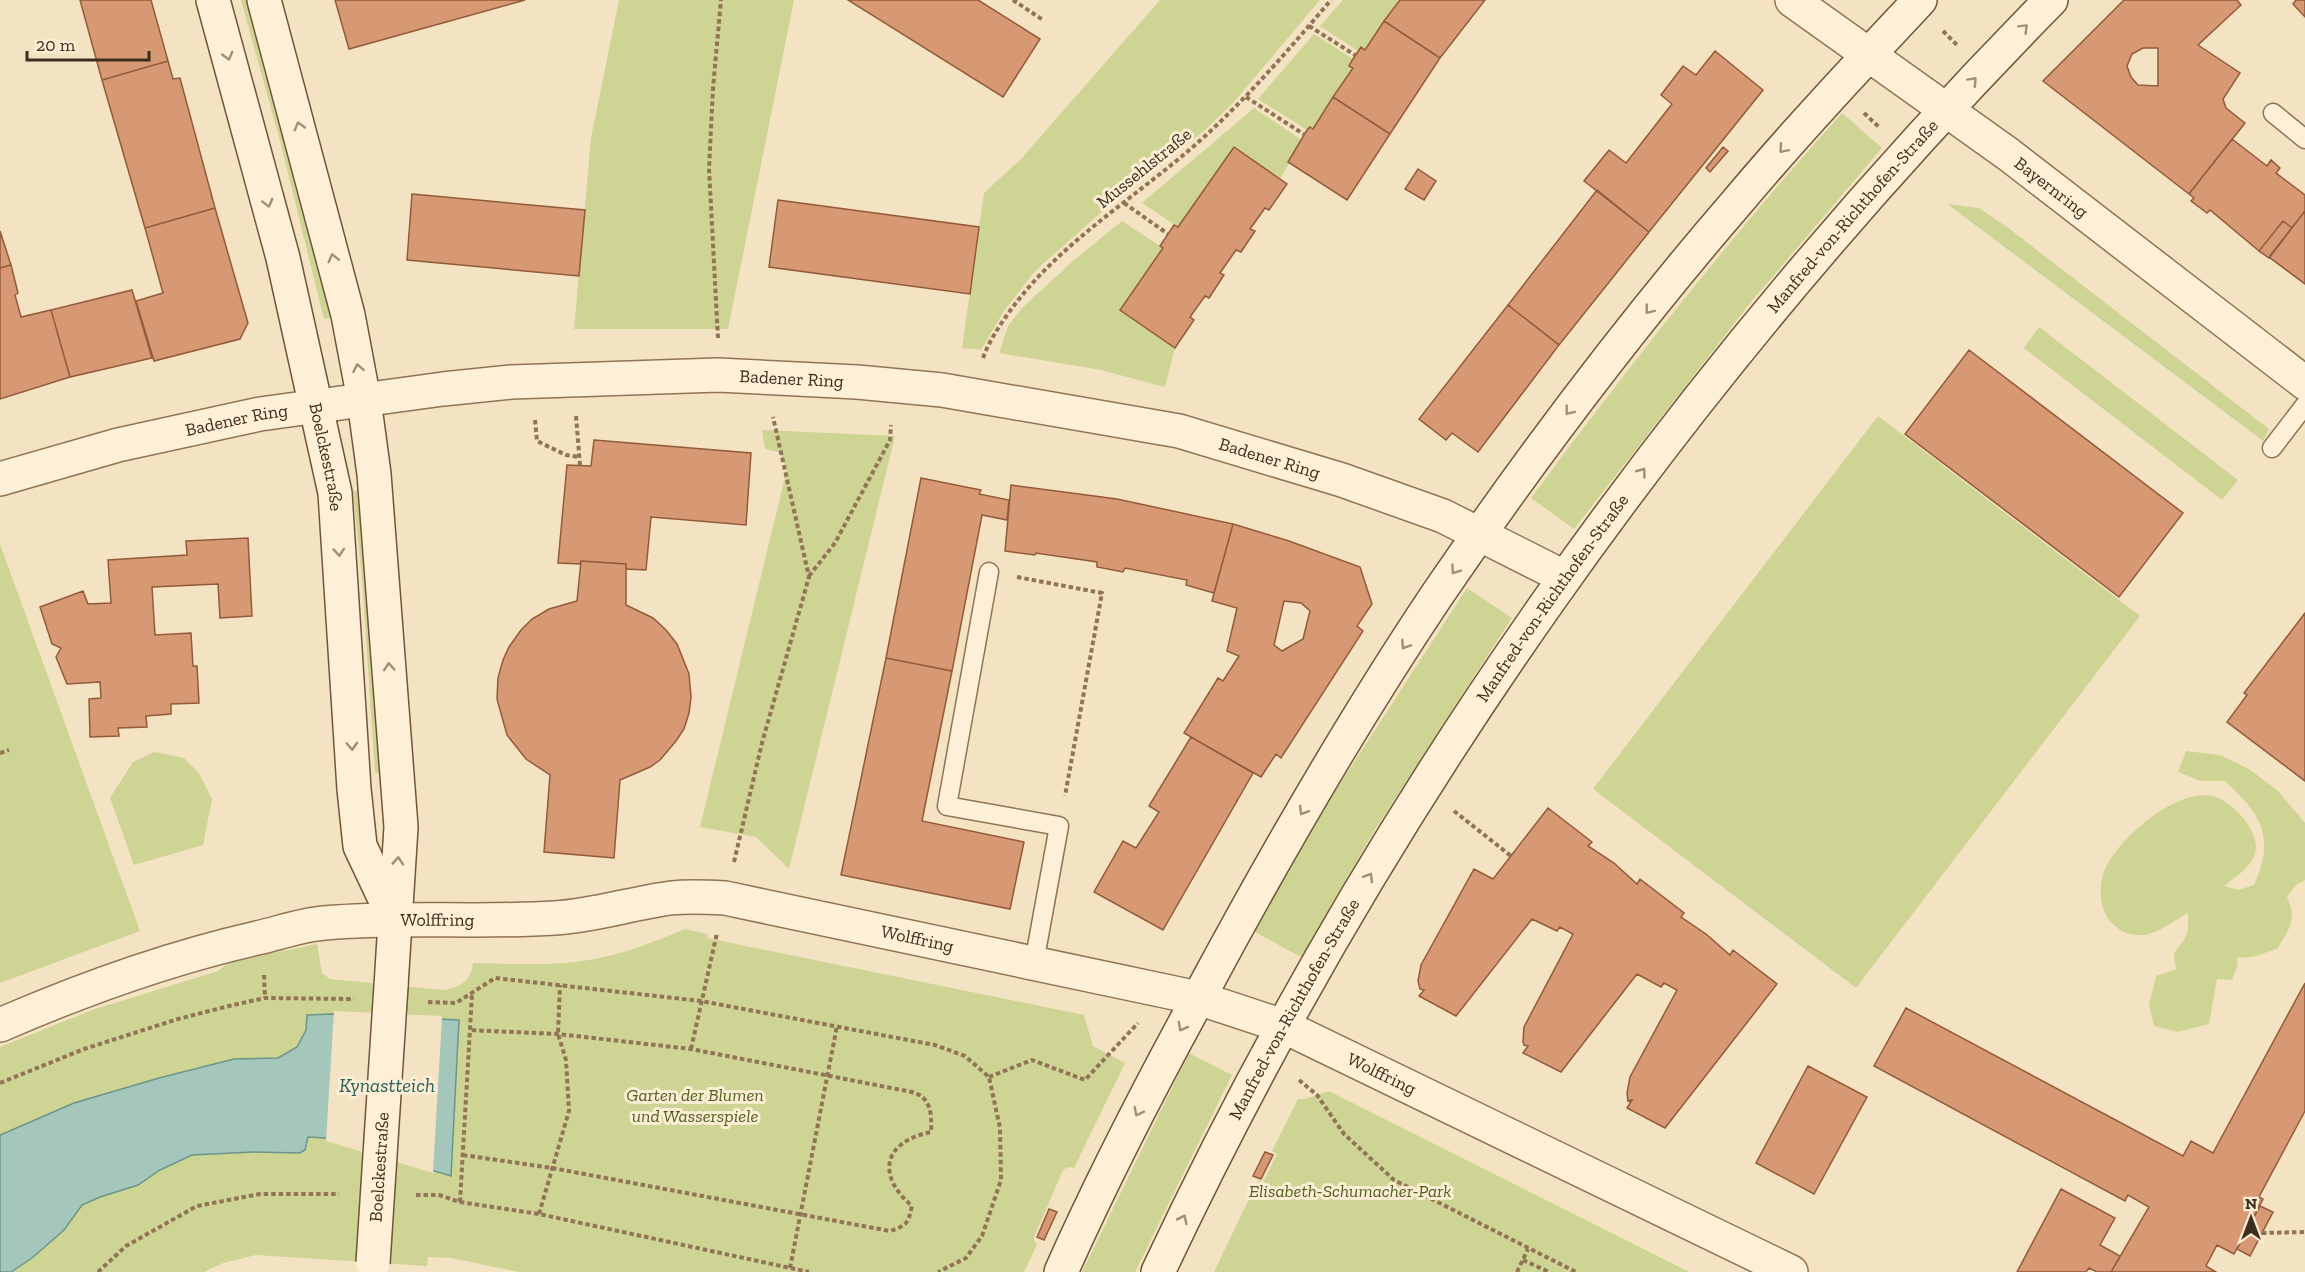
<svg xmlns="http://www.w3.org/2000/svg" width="2305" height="1272" font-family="'Zilla Slab',serif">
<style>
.green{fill:#ced494}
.water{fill:#a5c6bb;stroke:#6a9689;stroke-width:1.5}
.pier{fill:#f4e3c2}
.building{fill:#d79973;stroke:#935a39;stroke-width:1.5;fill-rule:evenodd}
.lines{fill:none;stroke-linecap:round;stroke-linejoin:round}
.lane-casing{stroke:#917356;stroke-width:21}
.street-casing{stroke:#917356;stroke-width:36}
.secondary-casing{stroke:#72543a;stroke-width:36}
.path{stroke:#917356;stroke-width:4;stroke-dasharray:4.5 3;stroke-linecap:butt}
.lane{stroke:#fdf0d7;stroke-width:18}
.street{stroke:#fdf0d7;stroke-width:33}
.secondary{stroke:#fdf0d7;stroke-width:33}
.secondary-bridge-casing{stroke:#72543a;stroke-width:36;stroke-linecap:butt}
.secondary-bridge{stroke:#fdf0d7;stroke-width:33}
.oneway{stroke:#9e8e7a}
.labels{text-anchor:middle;stroke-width:6;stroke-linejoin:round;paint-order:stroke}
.street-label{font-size:18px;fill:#3e2c1d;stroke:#faedd3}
.park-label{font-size:18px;font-style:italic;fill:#505e20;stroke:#faedd3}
.water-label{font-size:20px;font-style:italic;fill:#2a605b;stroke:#faedd3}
</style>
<rect width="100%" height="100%" fill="#f4e3c2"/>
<!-- green -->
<path class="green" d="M 241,0 L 253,0 L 336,317 L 324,319 L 280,141 Z
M 619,0 L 794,0 L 728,329 L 574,329 L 591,138 Z
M 1160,0 L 1320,0 L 1234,102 L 1205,130 L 1097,216 L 1035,271 L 1004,311 L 981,350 L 962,348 L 984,193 L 1020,160 Z
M 1343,0 L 1400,0 L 1365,50 L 1358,51 L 1320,26 Z
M 1314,34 L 1353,59 L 1349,66 L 1353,68 L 1313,129 L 1310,127 L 1307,130 L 1258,99 Z
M 1254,108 L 1302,140 L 1280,179 L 1178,227 L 1142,203 Z
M 1842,113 L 1882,148 L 1751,302 L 1574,529 L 1531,498 C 1630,365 1731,236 1842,113 Z
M 1947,204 L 1979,208 L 2007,227 L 2269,429 L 2263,441 Z
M 1122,221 L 1163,248 L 1120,310 L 1175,348 L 1165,387 L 1101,370 L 999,353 L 1008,326 L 1023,307 L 1073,261 Z
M 2039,327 L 2238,480 L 2222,500 L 2024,348 Z
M 1878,416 L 2140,616 L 1856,988 L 1593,789 Z
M 762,430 L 895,436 L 789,869 L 756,837 L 700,827 L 787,469 L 779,452 L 765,449 Z
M 366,490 L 386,773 L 375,773 L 362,578 L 353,491 Z
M 0,544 L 140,931 L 0,983 Z
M 1467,588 L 1512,618 L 1376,828 L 1301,957 L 1253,931 L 1329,801 Z
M 2186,751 L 2220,755 L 2249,769 L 2277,790 L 2305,823 L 2305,880 L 2296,885 L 2287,897 C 2298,920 2289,929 2277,949 L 2252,957 L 2237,958 L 2238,964 L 2232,980 L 2217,979 L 2209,1024 L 2178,1032 L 2154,1026 L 2149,1005 L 2156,976 L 2177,969 C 2168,948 2182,950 2187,933 C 2189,927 2188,919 2188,913 C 2177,919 2157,934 2144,935 C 2110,938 2094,904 2103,875 C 2113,842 2175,788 2212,796 C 2226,799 2244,816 2250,828 C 2267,857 2244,871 2224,886 L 2238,890 L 2254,885 C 2276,837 2261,814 2225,781 L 2200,781 L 2178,772 Z
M 154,752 L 184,758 L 199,773 L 212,799 L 203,845 L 134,865 L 110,798 L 133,762 Z
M 685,929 L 708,934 L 707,938 L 1084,1015 L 1093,1046 L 1125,1063 L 1074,1168 L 1068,1167 L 1063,1170 L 1034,1237 L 1034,1241 L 1037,1245 L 1024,1272 L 519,1272 L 451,1258 L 428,1257 L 427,1266 L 256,1255 L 223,1263 L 204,1272 L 0,1272 L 0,1047 L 92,1010 L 218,971 L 229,962 L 317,944 L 322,973 L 330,979 L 443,990 C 460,987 471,982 473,963 C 503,964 535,965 565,963 C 607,960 647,945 685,929 Z
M 1189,1053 L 1232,1075 L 1135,1272 L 1082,1272 Z
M 1329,1091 L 1689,1272 L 1214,1272 L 1258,1180 L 1263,1182 L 1277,1154 L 1272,1151 L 1298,1099 L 1305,1099 Z"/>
<!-- water -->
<path class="water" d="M 332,1014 L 459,1020 L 451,1176 L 326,1138 L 308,1137 L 305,1150 L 300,1153 L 253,1152 L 192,1155 L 160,1170 L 138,1185 L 100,1197 L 82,1205 L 64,1230 L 32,1258 L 11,1272 L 0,1272 L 0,1135 L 74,1103 L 159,1078 L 234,1059 L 278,1058 L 297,1047 L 306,1030 L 307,1015 Z"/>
<!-- pier -->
<path class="pier" d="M 334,1011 L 442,1016 L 433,1173 L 326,1141 Z"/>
<!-- building -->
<path class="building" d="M 80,0 L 151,0 L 168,61 L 102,80 Z
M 335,0 L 525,0 L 349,49 Z
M 848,0 L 978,0 L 1040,39 L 1003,97 Z
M 1400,0 L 1485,0 L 1440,58 L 1384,21 Z
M 2124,0 L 2237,0 L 2241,5 L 2198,45 L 2240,73 L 2223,99 L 2226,108 L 2245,123 L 2189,194 L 2043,81 ZM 2143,48 L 2158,48 L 2158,86 L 2138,85 L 2131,77 L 2127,66 L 2132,54 Z
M 2296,0 L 2305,0 L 2305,17 L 2293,4 Z
M 1384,21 L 1440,58 L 1390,134 L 1333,97 L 1353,68 L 1349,66 L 1353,59 L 1361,47 L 1365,50 Z
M 1715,51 L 1763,90 L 1649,232 L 1584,181 L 1609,150 L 1626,163 L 1672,104 L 1661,95 L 1683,66 L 1696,75 Z
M 168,61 L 173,79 L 180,78 L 215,208 L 145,228 L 102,80 Z
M 1333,97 L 1390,134 L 1347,200 L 1288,162 L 1307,130 L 1310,127 L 1313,129 Z
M 2232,139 L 2267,166 L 2271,160 L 2280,168 L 2276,173 L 2305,195 L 2305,211 L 2292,228 L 2283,221 L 2259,251 L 2210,210 L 2207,213 L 2191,201 L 2194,198 L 2189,194 Z
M 1234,147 L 1287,184 L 1269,210 L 1265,208 L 1250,229 L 1255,231 L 1241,252 L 1236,250 L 1220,273 L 1224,275 L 1209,298 L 1205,296 L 1190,317 L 1194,320 L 1175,348 L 1120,310 L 1163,248 L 1160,246 L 1174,225 L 1178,227 Z
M 1723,147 L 1728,151 L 1710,172 L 1706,168 Z
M 1418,169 L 1436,181 L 1424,200 L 1405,189 Z
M 1597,190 L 1649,232 L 1559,345 L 1508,305 Z
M 412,194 L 585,210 L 579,276 L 407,260 Z
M 778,200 L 979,227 L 970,294 L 769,267 Z
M 215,208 L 248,323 L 240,339 L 154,361 L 136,301 L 163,293 L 145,228 Z
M 2305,211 L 2305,284 L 2269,257 Z
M 2283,221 L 2292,228 L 2269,258 L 2259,251 Z
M 0,231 L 11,265 L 0,268 Z
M 11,265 L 18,293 L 15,295 L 21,317 L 51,310 L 70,377 L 0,399 L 0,268 Z
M 132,290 L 152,358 L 70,377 L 51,310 Z
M 1508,305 L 1559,345 L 1478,452 L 1452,433 L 1446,440 L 1419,419 Z
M 1969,350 L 2183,513 L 2119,597 L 1905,434 Z
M 594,440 L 751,453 L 746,525 L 651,517 L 646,570 L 626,569 L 626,564 L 581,561 L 580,564 L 558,563 L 567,465 L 591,466 Z
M 921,478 L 981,490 L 979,494 L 1009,500 L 1007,520 L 982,515 L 952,671 L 886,658 Z
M 1011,485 L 1117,499 L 1233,524 L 1214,593 L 1186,585 L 1187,580 L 1125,568 L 1123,572 L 1097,567 L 1097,562 L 1036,553 L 1035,555 L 1005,551 Z
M 1233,524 L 1289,541 L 1360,567 L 1372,604 L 1357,626 L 1363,631 L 1281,758 L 1276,754 L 1261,777 L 1184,733 L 1218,678 L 1223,681 L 1239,656 L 1227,651 L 1237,608 L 1212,601 ZM 1284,601 L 1301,603 L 1310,611 L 1303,639 L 1282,651 L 1274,645 Z
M 248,538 L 252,616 L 220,618 L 218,584 L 152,587 L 155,635 L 191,633 L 193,666 L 197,666 L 199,703 L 171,704 L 171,714 L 146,716 L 147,727 L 118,728 L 119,736 L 90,737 L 89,699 L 101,698 L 100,682 L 67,684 L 56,657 L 61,648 L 52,644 L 40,607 L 83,591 L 88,604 L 111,603 L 108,560 L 187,555 L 186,541 Z
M 581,561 L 626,564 L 626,605 L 653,618 L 666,630 L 677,644 L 689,674 L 691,697 L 689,713 L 684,729 L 676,741 L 660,760 L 650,767 L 620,780 L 614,858 L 544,852 L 550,775 L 526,759 L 507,735 L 497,699 L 498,678 L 503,660 L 509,647 L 521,630 L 532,619 L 549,609 L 577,601 Z
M 2305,613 L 2305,781 L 2227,722 L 2247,695 L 2244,693 Z
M 886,658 L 952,671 L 922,821 L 1024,842 L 1010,909 L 841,875 Z
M 1191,737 L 1253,773 L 1163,930 L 1094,892 L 1123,841 L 1136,848 L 1159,812 L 1149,806 Z
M 1548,808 L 1592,842 L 1588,846 L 1614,863 L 1637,884 L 1640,879 L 1684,913 L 1681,917 L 1706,934 L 1730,955 L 1733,950 L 1777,984 L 1665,1128 L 1627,1108 L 1632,1100 L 1628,1101 L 1627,1093 L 1630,1077 L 1677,990 L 1664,983 L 1661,987 L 1637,974 L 1561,1072 L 1523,1053 L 1528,1046 L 1524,1045 L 1523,1042 L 1524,1027 L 1573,934 L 1560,927 L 1557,931 L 1532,919 L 1456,1016 L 1419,996 L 1424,990 L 1420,989 L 1418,981 L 1421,965 L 1474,869 L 1493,879 Z
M 2305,983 L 2305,1111 L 2259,1197 L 2263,1199 L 2234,1254 L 2217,1245 L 2206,1266 L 2216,1272 L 2111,1272 L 2149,1207 L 2128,1195 L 2125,1201 L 1874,1066 L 1906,1008 L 2183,1156 L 2191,1141 L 2213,1153 Z
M 1808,1066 L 1867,1097 L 1814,1194 L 1756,1163 Z
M 1265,1152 L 1273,1155 L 1261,1179 L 1253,1176 Z
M 2061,1189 L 2115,1218 L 2100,1245 L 2120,1256 L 2111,1272 L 2097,1272 L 2089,1268 L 2086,1272 L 2017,1272 Z
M 2260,1206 L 2273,1212 L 2250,1256 L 2237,1249 Z
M 1049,1209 L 1057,1212 L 1044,1240 L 1037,1237 Z"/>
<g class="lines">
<defs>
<path id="lane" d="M 2273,113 L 2305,139
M 2272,448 L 2305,405
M 989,572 L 947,806 L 1059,826 L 1034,963"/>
<g id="street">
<path id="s1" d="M 1792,0 L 2008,154 L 2305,383"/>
<path id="s2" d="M 0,479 L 118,445 L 260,414 L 443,389 L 511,382 L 718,375 L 857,382 L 942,390 L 1179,431 L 1342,480 L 1443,516 L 1564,577"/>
<path id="s3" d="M 0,1025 C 83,989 169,958 257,938 C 279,933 301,925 324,923 C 401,916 478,923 555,918 C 594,916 632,903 671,898 C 689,896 707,897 725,898 L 1198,998 L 1283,1026 L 1791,1272"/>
</g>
<g id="secondary">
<path id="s4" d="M 213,0 L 283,258 L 335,493 L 354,789 L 360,846 L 394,918"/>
<path d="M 264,0 L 348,315 L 364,400 L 374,474 L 401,827 L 391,986"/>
<path d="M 1061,1272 C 1104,1175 1153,1081 1204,988 C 1276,854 1352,722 1437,595 C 1530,459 1630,326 1738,201 C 1796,132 1858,66 1920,0"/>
<path id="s5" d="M 1158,1272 C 1380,799 1685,372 2051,0"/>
</g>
</defs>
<!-- lane casing -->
<use href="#lane" class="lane-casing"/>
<!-- street casing -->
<use href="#street" class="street-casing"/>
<!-- secondary casing -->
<use href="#secondary" class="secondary-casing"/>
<!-- path -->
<path class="path" d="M 1013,0 L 1043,20
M 1309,26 L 1355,55
M 1943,31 L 1957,45
M 1246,97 L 1305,135
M 1864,113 L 1880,128
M 1124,203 L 1168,234
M 718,338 L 709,169 L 713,88 L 721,0
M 983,358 C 988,344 996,331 1005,318 C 1056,243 1137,198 1204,137 C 1250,95 1291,47 1331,0
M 576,416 L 580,465
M 535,420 L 537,441 L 566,455 L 579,457
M 809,576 L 835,543 L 890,440 L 891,425
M 1017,577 L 1102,593 L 1065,796
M 0,753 L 9,750
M 1454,811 L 1511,856
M 734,862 L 762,743 L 809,577 L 773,417
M 264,975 L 265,998
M 428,1002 L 456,1003 L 495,978 L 701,1001 L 935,1045 L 965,1056 L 989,1077 L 1000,1128 L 1001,1180 L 982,1236 L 966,1258 L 938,1272
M 691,1049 L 717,933
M 989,1077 L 1032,1060 L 1085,1080 L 1138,1023
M 1299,1080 L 1317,1095 L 1344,1134 L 1394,1180 L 1576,1272
M 0,1083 L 84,1049 L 178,1019 L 229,1006 L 265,998 L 354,999
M 463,1155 L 552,1168 L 890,1231 C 907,1225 908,1224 912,1206 C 876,1175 883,1142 931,1132 C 932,1114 931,1097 912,1092 L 691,1049 L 558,1034 L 469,1030
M 416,1195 L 439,1195 L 460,1202 L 539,1214 L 809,1272
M 460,1202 L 472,994
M 539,1214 L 569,1111 L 566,1060 L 558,1034 L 560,985
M 2262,1233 L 2305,1232
M 1523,1260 L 1549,1272
M 790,1268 L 837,1026
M 98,1272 L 126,1246 L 197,1206 L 260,1194 L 339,1194
M 1517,1272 L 1528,1249"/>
<!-- lane -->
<use href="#lane" class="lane"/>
<!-- street -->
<use href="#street" class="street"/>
<!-- secondary -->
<use href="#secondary" class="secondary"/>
<defs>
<g id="secondary-bridge">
<path id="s6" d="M 373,1263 L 391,986"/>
</g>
</defs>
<!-- secondary-bridge casing -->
<use href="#secondary-bridge" class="secondary-bridge-casing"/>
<!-- secondary-bridge -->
<use href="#secondary-bridge" class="secondary-bridge"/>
</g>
<!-- one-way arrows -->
<defs><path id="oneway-chevron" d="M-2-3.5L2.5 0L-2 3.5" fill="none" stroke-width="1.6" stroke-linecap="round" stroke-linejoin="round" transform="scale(1.5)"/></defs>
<g class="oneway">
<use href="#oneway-chevron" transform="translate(2024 28) rotate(-45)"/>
<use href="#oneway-chevron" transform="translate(228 56) rotate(75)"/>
<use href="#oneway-chevron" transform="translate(1973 81) rotate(-47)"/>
<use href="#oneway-chevron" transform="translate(299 126) rotate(-105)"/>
<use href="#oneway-chevron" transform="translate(1783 149) rotate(131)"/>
<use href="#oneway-chevron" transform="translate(268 203) rotate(75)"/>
<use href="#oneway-chevron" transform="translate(333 258) rotate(-104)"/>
<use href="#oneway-chevron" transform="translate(1649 310) rotate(128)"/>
<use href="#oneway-chevron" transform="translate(358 368) rotate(-101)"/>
<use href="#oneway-chevron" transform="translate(1569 411) rotate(128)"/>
<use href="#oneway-chevron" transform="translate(1642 472) rotate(-53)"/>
<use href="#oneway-chevron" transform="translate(339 552) rotate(86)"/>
<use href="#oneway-chevron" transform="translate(1455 570) rotate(125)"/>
<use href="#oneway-chevron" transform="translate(1405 645) rotate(123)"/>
<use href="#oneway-chevron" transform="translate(389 667) rotate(-94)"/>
<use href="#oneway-chevron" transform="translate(352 746) rotate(87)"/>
<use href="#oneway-chevron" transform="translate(1303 811) rotate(121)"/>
<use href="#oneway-chevron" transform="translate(398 861) rotate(-86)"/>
<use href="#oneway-chevron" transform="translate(1369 877) rotate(-59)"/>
<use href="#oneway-chevron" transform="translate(1182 1027) rotate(119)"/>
<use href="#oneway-chevron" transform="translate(1138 1112) rotate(117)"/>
<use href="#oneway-chevron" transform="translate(1183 1219) rotate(-64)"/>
</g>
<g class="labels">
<!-- street labels -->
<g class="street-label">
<text transform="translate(1144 168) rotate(-39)" y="6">Mussehlstraße</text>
<text dy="6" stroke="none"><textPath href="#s1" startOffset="320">Bayernring</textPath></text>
<text dy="6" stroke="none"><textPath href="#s5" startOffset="1268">Manfred-von-Richthofen-Straße</textPath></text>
<text dy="6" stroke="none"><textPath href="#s2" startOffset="802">Badener Ring</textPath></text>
<text dy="6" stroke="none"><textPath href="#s2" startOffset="244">Badener Ring</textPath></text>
<text dy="6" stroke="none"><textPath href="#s4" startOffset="471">Boelckestraße</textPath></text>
<text dy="6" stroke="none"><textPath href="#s2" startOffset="1288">Badener Ring</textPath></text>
<text dy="6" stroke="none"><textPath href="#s5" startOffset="782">Manfred-von-Richthofen-Straße</textPath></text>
<text dy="6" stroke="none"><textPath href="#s3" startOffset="454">Wolffring</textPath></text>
<text dy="6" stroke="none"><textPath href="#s3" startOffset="940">Wolffring</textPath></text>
<text dy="6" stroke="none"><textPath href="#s5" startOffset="296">Manfred-von-Richthofen-Straße</textPath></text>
<text dy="6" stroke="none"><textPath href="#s3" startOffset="1426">Wolffring</textPath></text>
<text dy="6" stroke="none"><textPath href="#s6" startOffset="96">Boelckestraße</textPath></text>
</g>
<!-- park labels -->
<g class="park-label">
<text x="695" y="1101">Garten der Blumen<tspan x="695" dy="21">und Wasserspiele</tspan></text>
<text x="1350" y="1197">Elisabeth-Schumacher-Park</text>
</g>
<!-- water labels -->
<g class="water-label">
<text x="387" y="1092">Kynastteich</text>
</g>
</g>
<!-- north arrow -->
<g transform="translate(2251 1218)" stroke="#faedd3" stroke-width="4.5" paint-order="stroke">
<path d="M0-4.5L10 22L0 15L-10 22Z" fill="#3e2c1d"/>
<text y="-9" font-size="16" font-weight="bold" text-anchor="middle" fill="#3e2c1d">N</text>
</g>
<!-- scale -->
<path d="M27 51v9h122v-9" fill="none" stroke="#3e2c1d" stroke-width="3"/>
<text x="36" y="51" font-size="18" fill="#3e2c1d" stroke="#faedd3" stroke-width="4.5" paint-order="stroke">20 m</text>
</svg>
